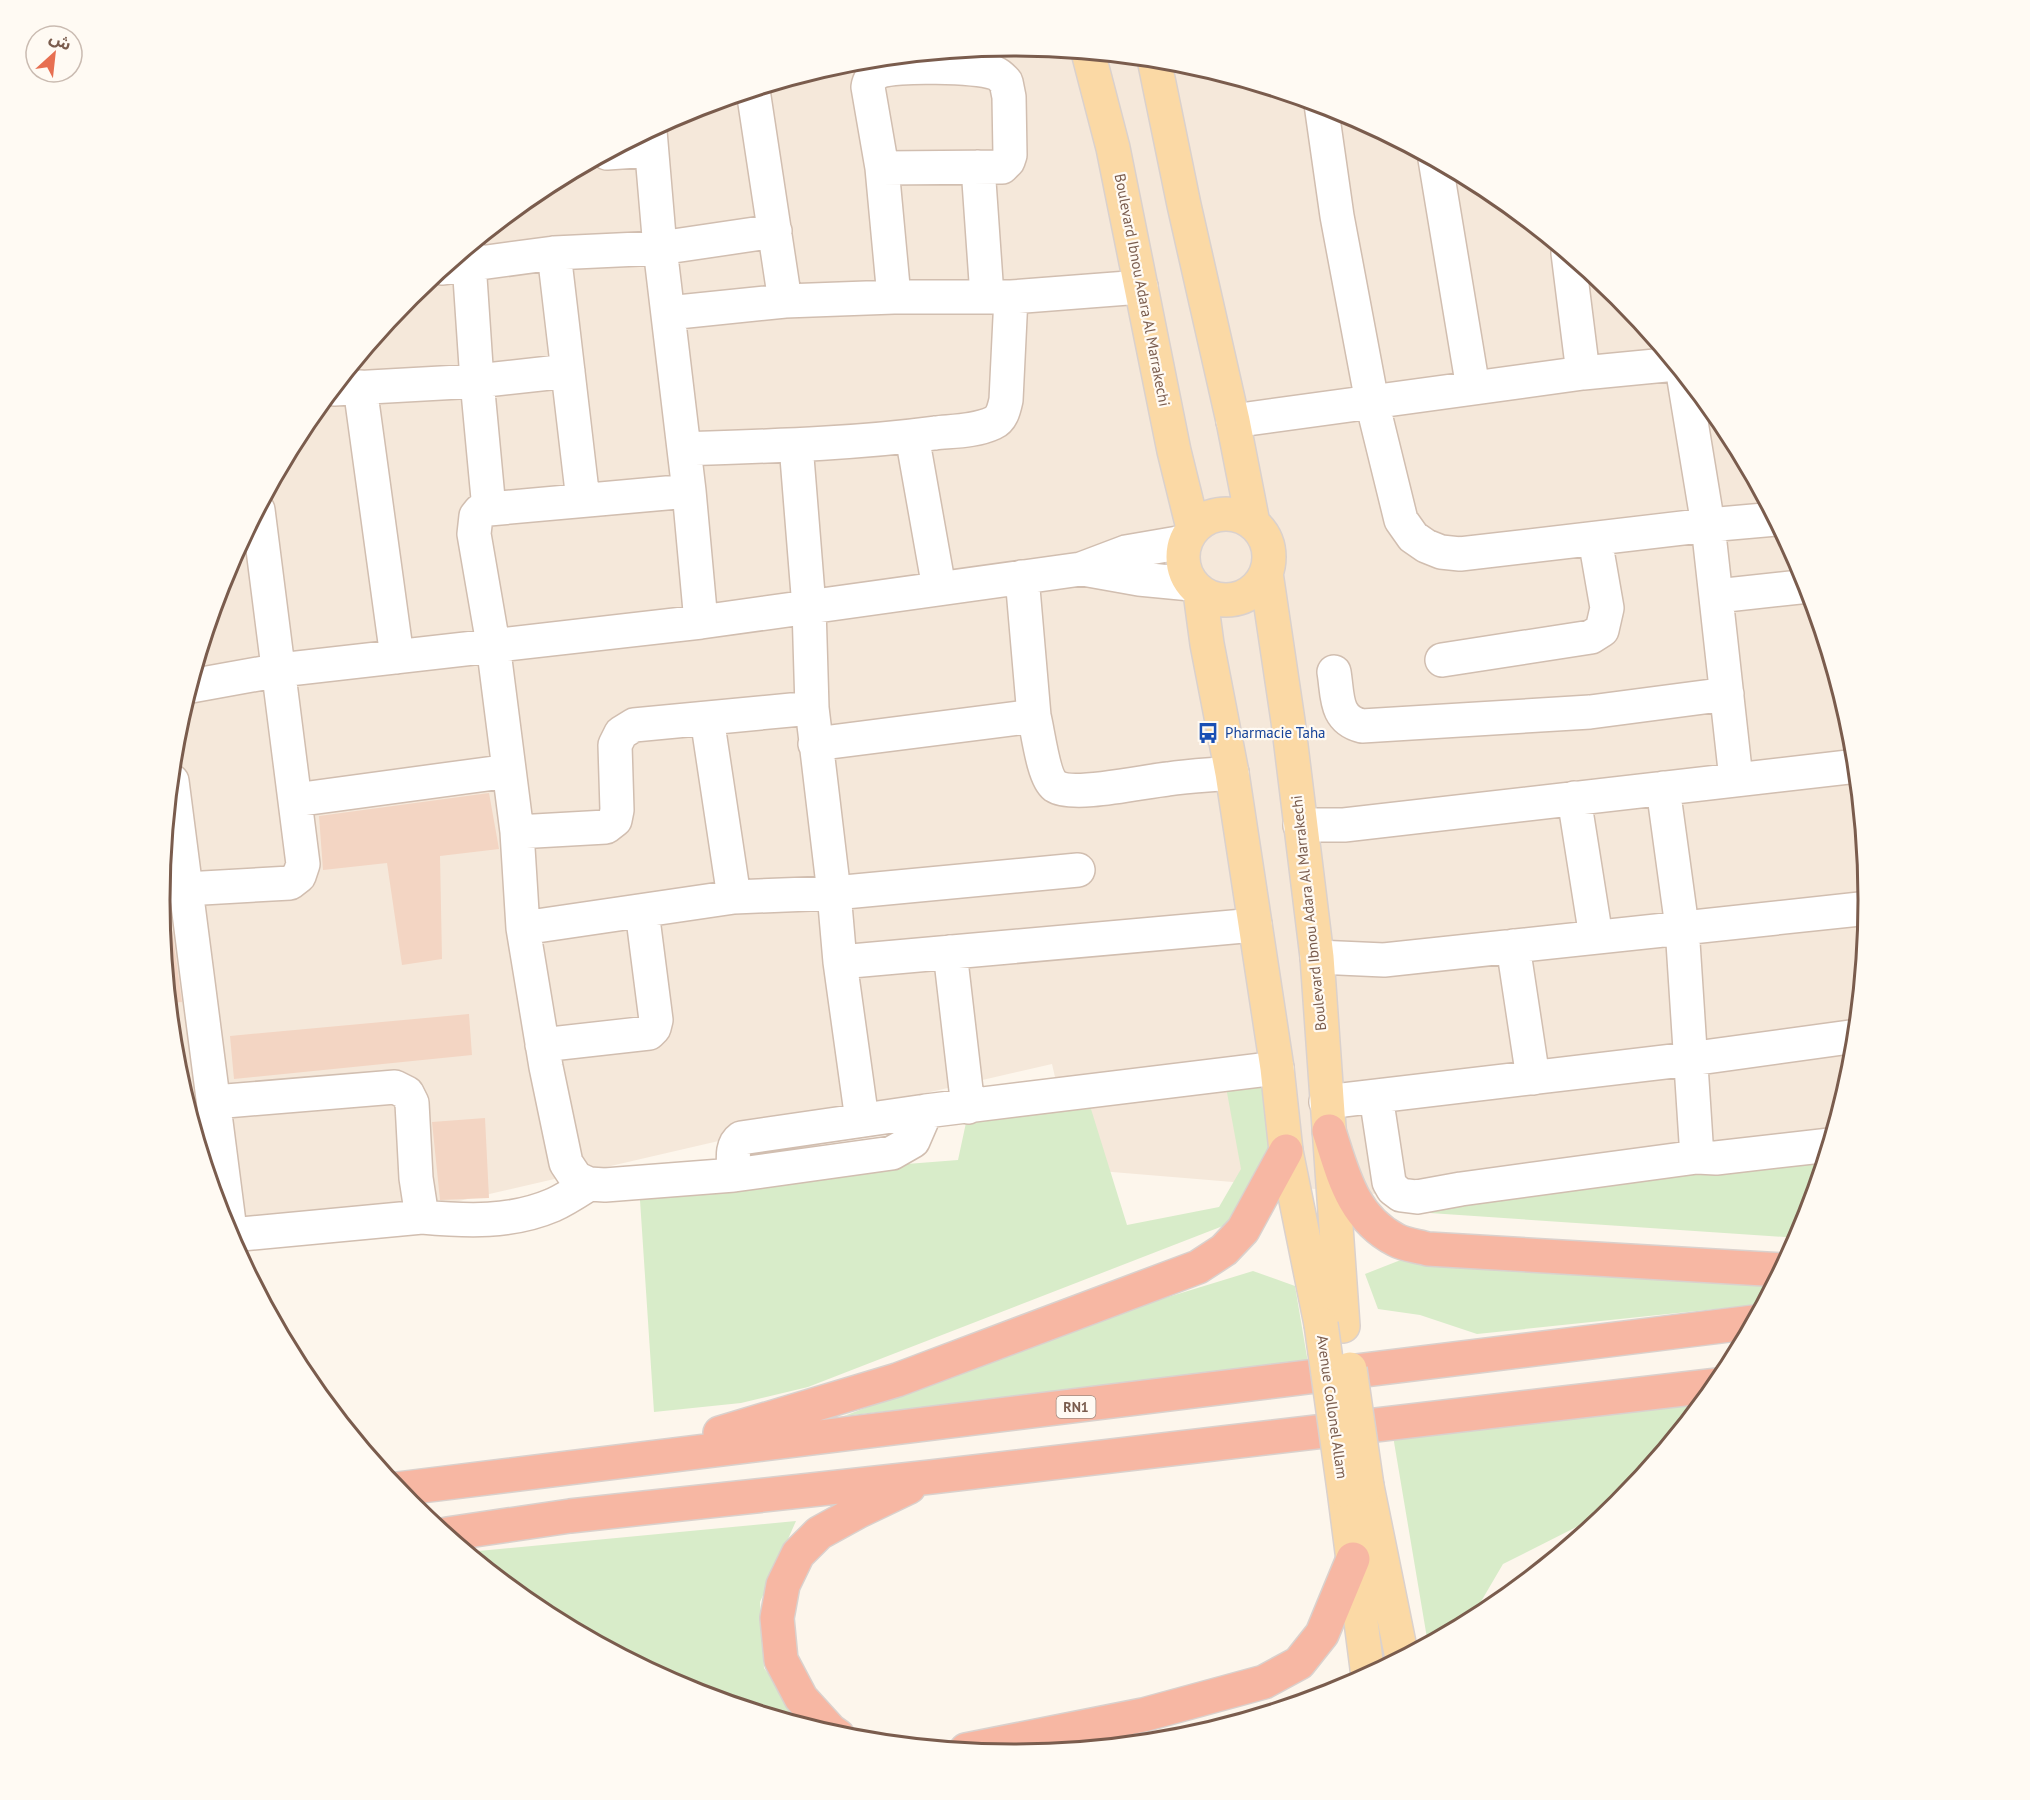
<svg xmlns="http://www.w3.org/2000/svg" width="2030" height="1800" font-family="'PT Sans','Noto Sans Arabic',sans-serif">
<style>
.residential{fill:#f5e8da}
.green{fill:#d8ecc9}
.building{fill:#f3d5c3}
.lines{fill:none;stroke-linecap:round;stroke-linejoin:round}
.minor-casing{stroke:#d1beb0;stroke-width:36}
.major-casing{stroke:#dad1cd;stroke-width:36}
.highway-casing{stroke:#dad1cd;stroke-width:36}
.minor{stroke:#fff;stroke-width:33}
.major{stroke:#fbd9a5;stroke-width:33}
.highway{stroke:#f7b7a3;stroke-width:33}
.major-bridge-casing{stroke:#dad1cd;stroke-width:36;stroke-linecap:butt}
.major-bridge{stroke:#fbd9a5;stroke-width:33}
.labels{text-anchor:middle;stroke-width:4.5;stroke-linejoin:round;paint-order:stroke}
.shield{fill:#fffaf3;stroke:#a28b7f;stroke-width:1.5}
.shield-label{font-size:14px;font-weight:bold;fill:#7a5c4d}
.street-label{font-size:15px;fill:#7a5c4d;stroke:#fffaf3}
.transit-label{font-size:15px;fill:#164399;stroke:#fffaf3;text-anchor:start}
.rim{fill:none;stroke:#7a5c4d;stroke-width:3}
</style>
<rect width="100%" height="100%" fill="#fdf6ec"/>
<!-- residential -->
<path class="residential" d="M 1015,45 L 1182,62 L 1343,110 L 1490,189 L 1620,296 L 1726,425 L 1805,573 L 1854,734 L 1870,900 L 1853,1067 L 1828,1150 L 1412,1197 L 1076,1169 L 1052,1064 L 239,1252 L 225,1227 L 176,1066 L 160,900 L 177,733 L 225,572 L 304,425 L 411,295 L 540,189 L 688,110 L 849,61 Z"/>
<!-- green -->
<path class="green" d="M 1268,1081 L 1275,1128 L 1251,1194 L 1228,1224 L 808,1387 L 741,1403 L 654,1412 L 639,1185 L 958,1160 L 967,1118 L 1091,1109 L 1127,1225 L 1219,1207 L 1241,1169 L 1226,1087 Z
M 1828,1152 L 1805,1227 L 1799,1238 L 1415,1212 Z
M 1416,1254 L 1776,1280 L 1764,1304 L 1477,1334 L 1420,1315 L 1378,1309 L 1365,1274 Z
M 1253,1271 L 1295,1286 L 1308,1363 L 844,1416 L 1116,1313 Z
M 1706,1399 L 1620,1505 L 1503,1564 L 1469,1622 L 1428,1644 L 1393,1436 Z
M 796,1521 L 760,1602 L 764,1668 L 808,1726 L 687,1690 L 540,1611 L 468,1552 Z"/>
<!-- building -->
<path class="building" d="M 489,793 L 499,849 L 440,856 L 442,959 L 402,965 L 387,863 L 323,870 L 319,816 Z
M 162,922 L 171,922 L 182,1002 L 170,1003 Z
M 469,1014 L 472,1055 L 234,1079 L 230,1036 Z
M 485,1118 L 489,1198 L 440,1200 L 432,1122 Z"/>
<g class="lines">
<defs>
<path id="minor" d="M 753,90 L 785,301
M 1321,104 L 1337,216 L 1372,402 L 1401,520 L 1413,537 L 1426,546 L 1441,552 L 1460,554 L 1708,525 L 1776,519
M 650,131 L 660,248 L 689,491 L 701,622
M 607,153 L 651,150
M 1435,159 L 1473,388
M 978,167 L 987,296
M 882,168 L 1002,167 L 1008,161 L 1010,155 L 1009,97 L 1006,82 C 1003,79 1000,75 995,73 C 977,67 895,64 878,72 C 872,76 869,80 868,87 L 882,168 L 894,297
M 468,248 L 477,381 L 489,509
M 554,253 L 583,500
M 1568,253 L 1583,373
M 443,268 L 554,253 L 660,248 L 775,231
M 668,313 L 785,301 L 894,297 L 1011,297 L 1141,287
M 1683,373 L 1708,525 L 1736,779
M 360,387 L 397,657
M 334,389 L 477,381 L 568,371
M 1233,421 L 1583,373 L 1676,364
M 912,436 L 939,588
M 796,445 L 809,607 L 812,708 L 834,893 L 840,962 L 862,1120
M 684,449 C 767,446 852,444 935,433 C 954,431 976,431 993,423 C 1002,419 1004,409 1006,400 L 1011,297
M 689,491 L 489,509 L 480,511 L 476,516 L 474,534 L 493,644 L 517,832 L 523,928 L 546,1067 L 566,1163 L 576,1178 L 589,1184 L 605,1185 L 734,1175 L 892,1153 L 913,1141 L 926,1111 L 1277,1068
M 1083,569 L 1139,579 L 1191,584
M 1022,577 L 1034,716
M 1717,596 L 1809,586
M 1442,660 L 1591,637 L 1602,630 L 1607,608 L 1595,539
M 1334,672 C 1338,695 1334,719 1362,726 L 1590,712 L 1727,694
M 191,686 L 280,670 L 701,622 L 1081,569 L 1126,552 L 1184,542
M 707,718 L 734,897
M 815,744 L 1034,716 C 1038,731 1043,777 1055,786 C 1073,798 1145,781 1168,779 C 1189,776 1211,775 1232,773
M 172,781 L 231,1238
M 1663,788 L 1682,927 L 1697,1157 L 1716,1158 L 1830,1145
M 1574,798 L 1596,937
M 295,800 L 509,771
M 1300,825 L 1344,825 L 1857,766
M 517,832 L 606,827 L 615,820 L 617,810 L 615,745 L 621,733 L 634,725 L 812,708
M 185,889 L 290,883 L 299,876 L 303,864 L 258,510
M 523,928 L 734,897 L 834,893 L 1078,870
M 1513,946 L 1533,1078
M 950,952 L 968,1107
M 1317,957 L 1384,960 L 1869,908
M 840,962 L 1255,925
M 542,1045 L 649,1033 L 654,1028 L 656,1020 L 642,911
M 1376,1096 L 1389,1182 L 1393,1189 L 1401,1195 L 1417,1197 L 1461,1189 L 1697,1157
M 214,1102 L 395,1087 L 407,1093 L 412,1103 L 416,1178 L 422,1217 L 231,1235
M 1326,1102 L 1690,1059 L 1857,1036
M 734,1175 C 734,1162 730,1146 741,1138 L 926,1111
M 422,1217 C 467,1221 511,1223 553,1205 C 566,1199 578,1191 589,1184"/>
<path id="major" d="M 1088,52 L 1113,148 L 1174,451 L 1193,528
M 1154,59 L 1184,205 L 1233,421 L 1253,523
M1183 557a43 43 0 1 1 86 0a43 43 0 1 1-86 0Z
M 1266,573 L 1288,721 L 1317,957 L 1343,1326
M 1200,592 L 1207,644 L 1232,773 L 1277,1068 L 1286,1151 L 1321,1324
M 1367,1486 L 1402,1658
M 1344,1490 L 1368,1676"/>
<path id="highway" d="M 1329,1131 C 1343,1174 1352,1217 1396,1240 C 1405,1245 1418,1246 1428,1249 L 1782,1270
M 720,1433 L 897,1380 L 1198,1267 L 1224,1250 L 1243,1230 L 1286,1151
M 397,1489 L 1754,1322
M 447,1534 L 570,1516 L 931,1477 L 1718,1385
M 838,1736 L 831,1731 L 801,1698 L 781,1660 L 777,1618 L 783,1585 L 798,1554 L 819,1533 L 859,1511 L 909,1487
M 966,1750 L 1143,1715 L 1264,1682 L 1299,1663 L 1322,1634 L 1353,1559"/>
</defs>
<!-- minor casing -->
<use href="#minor" class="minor-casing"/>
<!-- major casing -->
<use href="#major" class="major-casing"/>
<!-- highway casing -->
<use href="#highway" class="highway-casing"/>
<!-- minor -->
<use href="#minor" class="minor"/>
<!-- major -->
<use href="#major" class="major"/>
<!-- highway -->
<use href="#highway" class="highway"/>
<defs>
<path id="major-bridge" d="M 1321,1324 L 1344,1490
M 1350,1369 L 1367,1486"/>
</defs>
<!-- major-bridge casing -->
<use href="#major-bridge" class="major-bridge-casing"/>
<!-- major-bridge -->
<use href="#major-bridge" class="major-bridge"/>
</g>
<!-- icons -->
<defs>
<symbol id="bus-bare" viewBox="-9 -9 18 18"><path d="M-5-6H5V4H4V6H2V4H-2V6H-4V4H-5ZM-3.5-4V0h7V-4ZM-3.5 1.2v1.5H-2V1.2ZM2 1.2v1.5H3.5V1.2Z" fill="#1a4fb4" stroke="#fffaf3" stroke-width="2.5" paint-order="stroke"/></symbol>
</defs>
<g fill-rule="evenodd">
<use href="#bus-bare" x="1193" y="718" width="30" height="30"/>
</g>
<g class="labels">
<!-- shield labels -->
<rect class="shield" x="1056.5" y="1396" width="39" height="22" rx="4.5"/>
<g class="shield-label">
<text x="1076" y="1412">RN1</text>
</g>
<!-- street labels -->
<g class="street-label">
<text transform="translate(1142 290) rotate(79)" y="5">Boulevard Ibnou Adara Al Marrakechi</text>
<text transform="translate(1309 913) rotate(-96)" y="5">Boulevard Ibnou Adara Al Marrakechi</text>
<text transform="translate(1332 1407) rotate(82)" y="5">Avenue Collonel Allam</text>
</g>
<!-- transit labels -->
<g class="transit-label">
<text x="1225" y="738">Pharmacie Taha</text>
</g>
</g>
<!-- crop -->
<path d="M0 0H2030V1800H0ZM170 900a844 844 0 1 1 1688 0a844 844 0 1 1-1688 0Z" fill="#fffaf3" fill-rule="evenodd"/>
<path class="rim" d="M170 900a844 844 0 1 1 1688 0a844 844 0 1 1-1688 0Z"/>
<!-- north arrow -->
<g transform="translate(54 54) rotate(27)"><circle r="28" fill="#fffaf3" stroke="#cabbb1" stroke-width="1.5"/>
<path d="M0-4.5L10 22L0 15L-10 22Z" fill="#e76f51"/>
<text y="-9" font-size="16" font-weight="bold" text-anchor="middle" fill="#7a5c4d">ش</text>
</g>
</svg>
